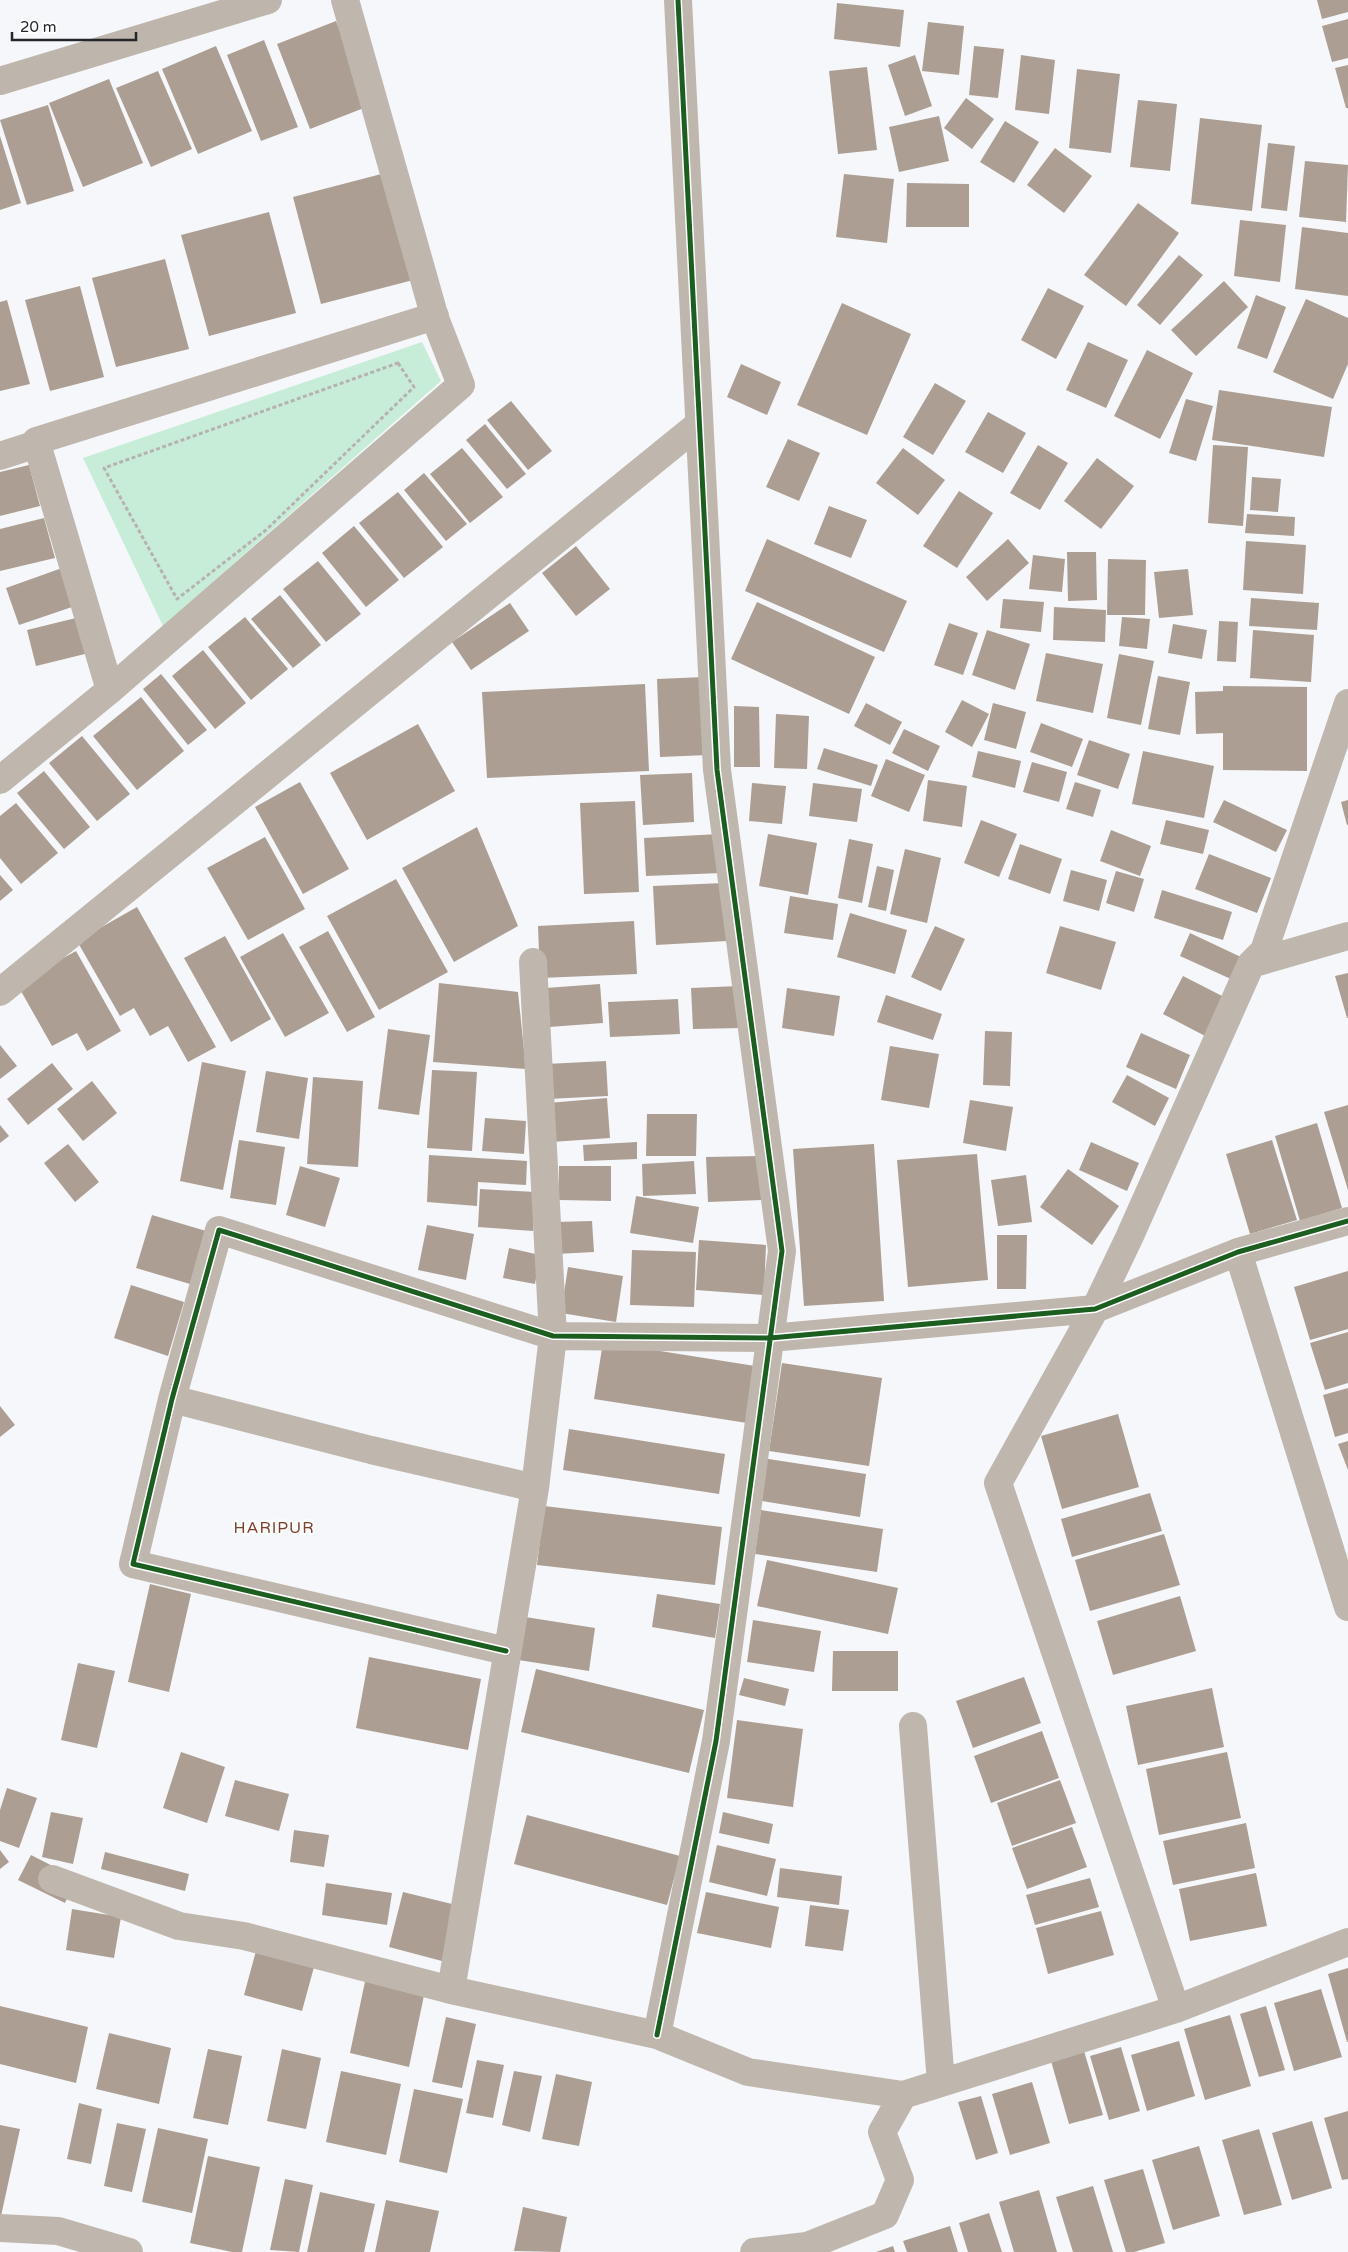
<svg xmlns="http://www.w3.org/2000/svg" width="1348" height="2252" font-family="'Varela Round',sans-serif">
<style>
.green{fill:#c7edd8}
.building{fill:#ac9e93}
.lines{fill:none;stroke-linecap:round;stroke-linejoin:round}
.path{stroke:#b7b2ad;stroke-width:3;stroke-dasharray:4 2.5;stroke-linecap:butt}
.street{stroke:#bfb6ad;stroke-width:28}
.secondary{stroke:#beb5ac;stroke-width:28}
.cycleway-casing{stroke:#fff;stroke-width:8}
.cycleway{stroke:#1b5e20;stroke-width:5}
.labels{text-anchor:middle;stroke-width:5;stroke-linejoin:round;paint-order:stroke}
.quarter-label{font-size:16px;letter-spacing:1px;fill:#823d2b;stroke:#fff}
</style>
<rect width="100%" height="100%" fill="#f5f7fa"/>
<!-- green -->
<path class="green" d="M 422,342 L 441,381 L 163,626 L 83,458 Z"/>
<!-- building -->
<path class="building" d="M 1317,0 L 1348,0 L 1348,12 L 1322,19 Z
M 837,3 L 904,10 L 900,47 L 834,39 Z
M 1348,19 L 1348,58 L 1332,62 L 1322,26 Z
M 336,21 L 369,106 L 310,129 L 277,44 Z
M 928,22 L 964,26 L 959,75 L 922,71 Z
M 264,40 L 298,127 L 261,141 L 227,55 Z
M 216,46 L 252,131 L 198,154 L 162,69 Z
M 974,46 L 1004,49 L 998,98 L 969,95 Z
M 915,55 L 932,106 L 905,116 L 888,65 Z
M 1021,55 L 1055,60 L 1049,114 L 1015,110 Z
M 1348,65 L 1348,108 L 1346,108 L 1335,68 Z
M 867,67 L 877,150 L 838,154 L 829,71 Z
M 1077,69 L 1120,74 L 1111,153 L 1069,148 Z
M 158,71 L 192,149 L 151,167 L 116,88 Z
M 109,79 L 143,163 L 83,187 L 49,103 Z
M 966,98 L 994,119 L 972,149 L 944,128 Z
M 1138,100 L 1177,104 L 1170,171 L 1130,167 Z
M 48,105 L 74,191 L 27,205 L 0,120 Z
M 939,116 L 949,161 L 899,172 L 889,127 Z
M 1200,118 L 1262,125 L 1252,211 L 1191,204 Z
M 1005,121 L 1039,142 L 1014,183 L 980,162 Z
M 0,136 L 21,203 L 0,210 Z
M 1268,143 L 1295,146 L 1287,211 L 1261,208 Z
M 1055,148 L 1092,176 L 1064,213 L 1027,185 Z
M 1305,161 L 1348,165 L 1346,222 L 1299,217 Z
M 389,172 L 417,279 L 321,304 L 293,197 Z
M 844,174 L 894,179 L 887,243 L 836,237 Z
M 907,183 L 969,184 L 969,227 L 906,227 Z
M 1138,203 L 1179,233 L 1126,306 L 1084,275 Z
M 269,212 L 296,313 L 209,336 L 181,235 Z
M 1240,220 L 1286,225 L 1280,282 L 1234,276 Z
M 1302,227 L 1348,233 L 1348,296 L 1295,289 Z
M 1179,255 L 1203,275 L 1160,325 L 1137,305 Z
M 165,259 L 189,349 L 116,367 L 92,278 Z
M 1224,281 L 1248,307 L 1196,356 L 1171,330 Z
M 80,286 L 104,377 L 50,391 L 25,300 Z
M 1048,288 L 1084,306 L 1056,359 L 1021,340 Z
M 1256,295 L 1286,307 L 1267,359 L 1237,348 Z
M 1306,299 L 1348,318 L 1348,364 L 1333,399 L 1273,372 Z
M 7,300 L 30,384 L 0,391 L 0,302 Z
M 842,303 L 911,334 L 867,435 L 797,405 Z
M 1088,342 L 1128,360 L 1106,408 L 1066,390 Z
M 1147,350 L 1193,373 L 1160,439 L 1114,416 Z
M 741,364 L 781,382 L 767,415 L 727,397 Z
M 935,383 L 966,401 L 933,455 L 903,437 Z
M 1219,390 L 1332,407 L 1324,457 L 1212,440 Z
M 1186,399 L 1213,406 L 1196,461 L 1169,453 Z
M 511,401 L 552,451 L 528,470 L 487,420 Z
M 988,412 L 1026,433 L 1003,473 L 965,452 Z
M 485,424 L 526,474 L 507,489 L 466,440 Z
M 788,439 L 820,453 L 799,501 L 766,487 Z
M 1038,445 L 1068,463 L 1040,510 L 1010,493 Z
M 1213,445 L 1248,447 L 1243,526 L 1208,523 Z
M 462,448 L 503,497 L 470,523 L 430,474 Z
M 903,448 L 945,480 L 918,515 L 876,483 Z
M 1097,458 L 1134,486 L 1101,529 L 1064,501 Z
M 29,465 L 40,506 L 0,516 L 0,472 Z
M 424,473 L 467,524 L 446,541 L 404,490 Z
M 1252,477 L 1281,479 L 1278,512 L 1250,510 Z
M 959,491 L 993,513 L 957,568 L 923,546 Z
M 398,492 L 443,547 L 404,578 L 359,523 Z
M 829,506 L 867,520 L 851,558 L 814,544 Z
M 1247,514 L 1295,517 L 1294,536 L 1245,533 Z
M 44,518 L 55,558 L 0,571 L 0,529 Z
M 354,526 L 399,580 L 366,607 L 322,553 Z
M 767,539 L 907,601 L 884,652 L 745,591 Z
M 1008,539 L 1029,563 L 987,601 L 966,577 Z
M 1246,541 L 1306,545 L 1303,594 L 1243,590 Z
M 576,546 L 610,589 L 576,616 L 542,573 Z
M 1067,552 L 1096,552 L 1097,600 L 1068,601 Z
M 1033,555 L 1065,559 L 1062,592 L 1029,589 Z
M 1108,559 L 1146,560 L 1145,615 L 1107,615 Z
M 318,561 L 361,614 L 326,642 L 283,589 Z
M 62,568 L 75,606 L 19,625 L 6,588 Z
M 1188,569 L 1193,615 L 1159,618 L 1154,572 Z
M 280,595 L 321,645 L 293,668 L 251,619 Z
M 1251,598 L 1319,603 L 1317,630 L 1249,626 Z
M 1003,599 L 1044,602 L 1041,632 L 1000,628 Z
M 757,602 L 875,657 L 849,714 L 731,659 Z
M 510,603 L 529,631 L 471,670 L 452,642 Z
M 1054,607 L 1106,610 L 1105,642 L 1053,640 Z
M 84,616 L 93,652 L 36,666 L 27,630 Z
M 245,617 L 288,669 L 251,700 L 208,647 Z
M 1122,617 L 1150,619 L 1147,649 L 1119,646 Z
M 1219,621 L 1238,622 L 1236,662 L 1217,661 Z
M 949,623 L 978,633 L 963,675 L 934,665 Z
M 1173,624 L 1207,630 L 1202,659 L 1168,653 Z
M 987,630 L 1030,644 L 1015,690 L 972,675 Z
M 1253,630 L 1314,635 L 1311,682 L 1250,678 Z
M 203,650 L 246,703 L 215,729 L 172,676 Z
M 1046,653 L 1103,664 L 1093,713 L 1036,701 Z
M 1119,654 L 1154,661 L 1141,725 L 1107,718 Z
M 161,674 L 207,730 L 188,745 L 143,689 Z
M 1158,676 L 1190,682 L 1180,735 L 1148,729 Z
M 704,677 L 708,755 L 660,757 L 657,679 Z
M 645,684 L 649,771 L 487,778 L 482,692 Z
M 1223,686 L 1307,687 L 1307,771 L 1223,770 L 1223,733 L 1196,734 L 1195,692 L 1223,691 Z
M 141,697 L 184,751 L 137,790 L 93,736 Z
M 962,700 L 989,714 L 972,747 L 945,732 Z
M 866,703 L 902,722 L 890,745 L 854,726 Z
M 993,703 L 1026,712 L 1016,749 L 984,740 Z
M 734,706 L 759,707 L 760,767 L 734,767 Z
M 776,714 L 809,716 L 807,769 L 774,768 Z
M 1041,723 L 1083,739 L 1072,767 L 1030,752 Z
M 418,724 L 455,791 L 367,840 L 330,773 Z
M 904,729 L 940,746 L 928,771 L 892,753 Z
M 82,736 L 130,794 L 97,821 L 49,763 Z
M 1089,740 L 1130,754 L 1118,789 L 1077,775 Z
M 824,748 L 878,765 L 871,786 L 817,769 Z
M 978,751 L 1021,761 L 1015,788 L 972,777 Z
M 1143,751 L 1214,766 L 1204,818 L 1132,804 Z
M 886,759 L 925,775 L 909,812 L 871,796 Z
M 1032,762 L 1067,772 L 1059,802 L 1023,792 Z
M 44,771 L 90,827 L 64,849 L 17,793 Z
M 692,773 L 694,822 L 643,825 L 640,775 Z
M 928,780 L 967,786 L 962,827 L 923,821 Z
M 300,782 L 349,869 L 303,894 L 255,807 Z
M 1075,782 L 1101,790 L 1093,817 L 1066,809 Z
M 752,783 L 786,786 L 782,824 L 749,821 Z
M 813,783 L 862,789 L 857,822 L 809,816 Z
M 1224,800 L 1287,830 L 1276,852 L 1213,822 Z
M 1348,800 L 1348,825 L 1347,825 L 1341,802 Z
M 635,801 L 639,892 L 584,894 L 580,803 Z
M 16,803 L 58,853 L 21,884 L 0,858 L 0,816 Z
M 981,820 L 1017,834 L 999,877 L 964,863 Z
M 1166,820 L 1209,830 L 1203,854 L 1160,844 Z
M 477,827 L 518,926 L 454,962 L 402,868 Z
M 1111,830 L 1151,846 L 1140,876 L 1100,861 Z
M 719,834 L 721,873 L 646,876 L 644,838 Z
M 768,834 L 817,843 L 808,895 L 759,886 Z
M 265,837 L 305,909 L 248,940 L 207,868 Z
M 849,839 L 873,844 L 862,903 L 838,898 Z
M 1020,844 L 1062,859 L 1050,894 L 1008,879 Z
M 905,849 L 941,858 L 927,923 L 890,914 Z
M 1209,854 L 1271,878 L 1257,913 L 1195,889 Z
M 877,866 L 894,870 L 886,911 L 868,907 Z
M 1071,870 L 1107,880 L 1099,911 L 1063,901 Z
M 1116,871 L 1144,879 L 1134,912 L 1106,903 Z
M 0,875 L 13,890 L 0,901 Z
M 396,879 L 448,972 L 379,1010 L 327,916 Z
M 724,883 L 727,941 L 656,945 L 653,886 Z
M 1162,890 L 1232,912 L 1223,940 L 1154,918 Z
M 790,896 L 838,904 L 833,940 L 784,933 Z
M 137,907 L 216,1047 L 188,1062 L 168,1026 L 150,1036 L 134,1008 L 120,1016 L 77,941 Z
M 850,913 L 907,930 L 895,974 L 837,957 Z
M 634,921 L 637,974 L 540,978 L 538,926 Z
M 935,926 L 965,939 L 941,991 L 911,977 Z
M 1060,926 L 1116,942 L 1101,990 L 1046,973 Z
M 328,931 L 375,1017 L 347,1032 L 299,947 Z
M 283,933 L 329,1013 L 285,1037 L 240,957 Z
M 1190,933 L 1243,958 L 1233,980 L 1180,956 Z
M 225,936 L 271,1019 L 231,1042 L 184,958 Z
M 76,951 L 121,1031 L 87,1051 L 77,1033 L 52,1046 L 17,984 Z
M 1348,973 L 1348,1018 L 1347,1018 L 1335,976 Z
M 1183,976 L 1226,998 L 1207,1037 L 1163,1014 Z
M 439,983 L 518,992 L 526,1069 L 433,1062 Z
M 600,984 L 603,1023 L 549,1027 L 546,988 Z
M 739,986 L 741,1028 L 693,1029 L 691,988 Z
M 787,988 L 840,996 L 834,1036 L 782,1028 Z
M 886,995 L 942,1014 L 933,1040 L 877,1022 Z
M 678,999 L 680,1034 L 610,1037 L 608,1002 Z
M 388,1029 L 430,1035 L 419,1115 L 378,1109 Z
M 985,1031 L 1012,1032 L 1010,1086 L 983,1085 Z
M 1141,1033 L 1190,1055 L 1176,1089 L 1126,1067 Z
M 0,1045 L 17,1066 L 0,1079 Z
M 890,1046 L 939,1054 L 929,1108 L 881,1100 Z
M 606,1061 L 608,1096 L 548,1099 L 546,1064 Z
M 202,1062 L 246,1071 L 223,1190 L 180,1181 Z
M 52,1063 L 73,1089 L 28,1125 L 7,1099 Z
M 432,1070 L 477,1072 L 472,1151 L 427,1148 Z
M 266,1071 L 308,1078 L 299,1139 L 256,1132 Z
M 1127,1075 L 1169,1098 L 1155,1126 L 1112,1102 Z
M 313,1077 L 363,1081 L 358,1167 L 307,1164 Z
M 92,1081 L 117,1113 L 83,1141 L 57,1109 Z
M 607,1098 L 610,1138 L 551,1142 L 548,1103 Z
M 970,1100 L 1013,1107 L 1006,1151 L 963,1143 Z
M 1348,1105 L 1348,1190 L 1324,1112 Z
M 647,1114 L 697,1114 L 696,1156 L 646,1156 Z
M 485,1118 L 526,1121 L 524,1154 L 482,1151 Z
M 1317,1123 L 1342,1208 L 1300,1221 L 1275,1136 Z
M 0,1125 L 9,1136 L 0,1143 Z
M 239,1140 L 285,1147 L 276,1205 L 230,1198 Z
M 1272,1140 L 1297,1220 L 1250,1234 L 1226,1154 Z
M 637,1142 L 637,1159 L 584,1161 L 583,1145 Z
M 1091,1142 L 1139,1163 L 1127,1191 L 1079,1170 Z
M 68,1144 L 99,1182 L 75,1202 L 44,1163 Z
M 874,1144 L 884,1301 L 804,1306 L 793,1149 Z
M 977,1154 L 988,1280 L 908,1287 L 897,1160 Z
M 429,1155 L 527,1161 L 526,1185 L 478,1182 L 477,1206 L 427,1202 Z
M 760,1156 L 762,1200 L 708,1202 L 706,1157 Z
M 694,1161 L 696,1194 L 643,1196 L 642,1164 Z
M 300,1166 L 340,1178 L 325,1227 L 286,1215 Z
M 559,1166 L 611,1166 L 611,1201 L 559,1200 Z
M 1068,1169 L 1119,1206 L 1092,1245 L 1040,1207 Z
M 1026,1175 L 1032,1222 L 998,1226 L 991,1180 Z
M 480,1189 L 535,1192 L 533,1231 L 478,1227 Z
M 636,1196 L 699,1207 L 693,1243 L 630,1233 Z
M 152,1215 L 206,1231 L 190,1284 L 136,1268 Z
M 592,1221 L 594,1252 L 556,1254 L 555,1222 Z
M 427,1225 L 474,1234 L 466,1280 L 418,1270 Z
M 997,1235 L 1027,1235 L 1026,1289 L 997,1289 Z
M 699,1240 L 766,1245 L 764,1295 L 696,1290 Z
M 509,1248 L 540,1255 L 535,1284 L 503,1278 Z
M 632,1250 L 696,1252 L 694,1307 L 630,1305 Z
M 568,1267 L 623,1276 L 616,1322 L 561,1313 Z
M 1348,1271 L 1348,1329 L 1310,1340 L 1294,1287 Z
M 131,1285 L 184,1302 L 168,1356 L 114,1338 Z
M 1348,1332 L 1348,1383 L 1325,1390 L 1310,1343 Z
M 603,1342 L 755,1366 L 747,1423 L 594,1399 Z
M 782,1363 L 882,1378 L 869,1466 L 769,1451 Z
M 1348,1388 L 1348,1433 L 1335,1437 L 1323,1395 Z
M 0,1406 L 15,1425 L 0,1437 Z
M 1118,1414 L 1139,1487 L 1062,1509 L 1041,1436 Z
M 569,1429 L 725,1454 L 719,1494 L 563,1470 Z
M 1348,1441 L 1348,1470 L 1338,1444 Z
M 762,1458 L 866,1474 L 860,1517 L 756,1500 Z
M 1150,1493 L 1162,1531 L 1072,1557 L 1061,1519 Z
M 544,1506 L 722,1527 L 715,1585 L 537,1565 Z
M 761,1510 L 883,1529 L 877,1572 L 755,1554 Z
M 1164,1534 L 1180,1585 L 1090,1611 L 1075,1560 Z
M 767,1560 L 898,1588 L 888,1634 L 757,1606 Z
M 150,1584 L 191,1594 L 169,1692 L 128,1682 Z
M 657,1594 L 720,1604 L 715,1638 L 652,1627 Z
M 1180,1596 L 1196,1651 L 1113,1675 L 1097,1621 Z
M 519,1616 L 595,1628 L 589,1671 L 512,1659 Z
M 753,1620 L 821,1631 L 814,1672 L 747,1662 Z
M 833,1651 L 898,1651 L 898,1691 L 832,1691 Z
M 369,1657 L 481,1679 L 468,1750 L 356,1728 Z
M 78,1663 L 115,1671 L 97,1748 L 61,1740 Z
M 536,1669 L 704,1710 L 689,1773 L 521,1732 Z
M 1024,1677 L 1041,1723 L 973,1748 L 956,1701 Z
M 744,1678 L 789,1689 L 785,1706 L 739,1695 Z
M 1212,1688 L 1224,1747 L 1138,1765 L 1126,1706 Z
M 737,1720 L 803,1729 L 793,1807 L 727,1798 Z
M 1042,1731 L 1059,1778 L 991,1803 L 974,1756 Z
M 181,1752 L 225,1767 L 207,1823 L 163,1808 Z
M 1227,1752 L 1241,1818 L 1159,1835 L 1146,1769 Z
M 235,1780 L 289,1794 L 279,1831 L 225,1816 Z
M 1060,1780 L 1076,1823 L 1012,1846 L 997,1803 Z
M 7,1788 L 37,1798 L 19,1848 L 0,1841 L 0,1810 Z
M 51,1812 L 83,1818 L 73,1864 L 42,1857 Z
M 723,1812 L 773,1824 L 769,1844 L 719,1833 Z
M 527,1815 L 680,1856 L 667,1905 L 514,1864 Z
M 1246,1823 L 1255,1868 L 1173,1885 L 1163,1841 Z
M 1072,1827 L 1087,1867 L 1027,1889 L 1012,1848 Z
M 294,1830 L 329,1835 L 324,1867 L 290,1862 Z
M 717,1845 L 776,1859 L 767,1896 L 709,1882 Z
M 0,1850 L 9,1862 L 0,1869 Z
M 105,1852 L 189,1874 L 185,1891 L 101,1869 Z
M 31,1855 L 76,1878 L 65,1903 L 18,1880 Z
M 780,1868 L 842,1876 L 839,1905 L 777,1897 Z
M 1256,1873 L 1267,1926 L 1190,1941 L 1179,1889 Z
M 1090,1878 L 1099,1907 L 1035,1925 L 1026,1895 Z
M 326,1883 L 392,1893 L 387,1925 L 322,1915 Z
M 403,1892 L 456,1905 L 442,1961 L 389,1947 Z
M 706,1892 L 779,1907 L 771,1948 L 697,1933 Z
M 810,1905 L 849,1910 L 843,1951 L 805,1946 Z
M 72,1909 L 121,1917 L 114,1958 L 66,1950 Z
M 1101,1911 L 1114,1955 L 1048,1974 L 1036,1928 Z
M 256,1951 L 314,1967 L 302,2011 L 244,1995 Z
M 1348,1968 L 1348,2042 L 1347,2042 L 1328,1974 Z
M 367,1972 L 426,1986 L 409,2067 L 350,2053 Z
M 1321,1989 L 1342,2057 L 1294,2071 L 1274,2003 Z
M 0,2006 L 88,2027 L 76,2083 L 0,2064 Z
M 1266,2006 L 1285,2070 L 1259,2077 L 1240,2014 Z
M 1230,2015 L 1251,2086 L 1205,2100 L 1184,2029 Z
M 446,2017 L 476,2024 L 462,2088 L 432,2082 Z
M 109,2033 L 171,2048 L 159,2104 L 96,2089 Z
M 1179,2041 L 1195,2096 L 1147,2111 L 1131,2055 Z
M 1121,2047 L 1140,2111 L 1109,2120 L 1090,2056 Z
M 208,2049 L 242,2056 L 228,2125 L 193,2118 Z
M 282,2049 L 321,2058 L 306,2129 L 267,2121 Z
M 1084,2051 L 1103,2115 L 1069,2124 L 1051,2061 Z
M 477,2060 L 504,2065 L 493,2118 L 466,2113 Z
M 341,2071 L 401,2084 L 386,2155 L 326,2142 Z
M 514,2071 L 542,2076 L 530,2132 L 502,2125 Z
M 556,2074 L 592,2082 L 579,2146 L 542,2139 Z
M 1032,2082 L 1050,2143 L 1010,2155 L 992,2094 Z
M 414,2089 L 463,2099 L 447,2173 L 399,2162 Z
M 981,2096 L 998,2153 L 976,2160 L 958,2102 Z
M 79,2103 L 102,2109 L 91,2164 L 67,2159 Z
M 1348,2111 L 1348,2179 L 1342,2180 L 1324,2118 Z
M 1312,2121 L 1332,2188 L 1292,2200 L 1272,2133 Z
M 117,2123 L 146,2129 L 132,2192 L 104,2186 Z
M 0,2125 L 20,2129 L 1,2216 L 0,2216 Z
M 158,2128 L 208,2139 L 192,2213 L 142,2202 Z
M 1259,2129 L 1282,2205 L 1244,2215 L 1222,2140 Z
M 1199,2146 L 1220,2216 L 1173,2230 L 1152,2160 Z
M 208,2156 L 260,2167 L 242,2252 L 232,2252 L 190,2243 Z
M 1143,2169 L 1165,2243 L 1134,2252 L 1126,2252 L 1104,2180 Z
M 285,2179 L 313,2185 L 299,2252 L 270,2250 Z
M 1093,2186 L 1113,2252 L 1073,2252 L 1056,2197 Z
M 1039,2190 L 1057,2252 L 1014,2252 L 999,2202 Z
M 320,2192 L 375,2204 L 364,2252 L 307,2252 Z
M 386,2200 L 439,2211 L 430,2252 L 375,2252 Z
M 523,2207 L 567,2217 L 560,2252 L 514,2251 Z
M 989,2213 L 1002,2252 L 968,2252 L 959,2223 Z
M 950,2226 L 958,2252 L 907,2252 L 903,2241 Z
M 893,2246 L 895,2252 L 876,2252 Z"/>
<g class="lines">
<!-- path -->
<path class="path" d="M 398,363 L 414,387 L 266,530 L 177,599 L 104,468 Z"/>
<!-- street -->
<path class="street" d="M 37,444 L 110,690
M 0,456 L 37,444 L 36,441 L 435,316 L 435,318
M 0,780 L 110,690 L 461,385 L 435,318 L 345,0
M 1251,964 L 1348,936
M 0,992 L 699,424
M 1238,1252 L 1348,1607
M 172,1399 L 371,1450 L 535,1488
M 506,1651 L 133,1564 L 172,1399 L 219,1230 L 553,1336 L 770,1338 L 1095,1309 L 1238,1252 L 1348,1221
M 913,1726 L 941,2083
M 52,1879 L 179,1926 L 244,1936 L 451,1990 L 657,2035 L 748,2072 L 903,2095
M 451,1990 L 535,1488 L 553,1336 L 533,962
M 1176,2009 L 998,1483 L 1095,1309 L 1129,1238 L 1251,964 L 1264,951 L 1348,703
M 657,2035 L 716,1741 L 782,1251 L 717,770 L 678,0
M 0,2228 L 58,2231 L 129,2252
M 754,2252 L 807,2246 L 885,2215 L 900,2180 L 882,2132 L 903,2095 L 1176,2009 L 1348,1942"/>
<!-- secondary -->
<path class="secondary" d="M 0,81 L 268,0"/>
<defs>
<path id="cycleway" d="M 506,1651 L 133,1564 L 172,1399 L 219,1230 L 553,1336 L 770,1338 L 1095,1309 L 1238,1252 L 1348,1221
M 657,2035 L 716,1741 L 782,1251 L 717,770 L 678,0"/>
</defs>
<!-- cycleway casing -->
<use href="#cycleway" class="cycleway-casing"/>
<!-- cycleway -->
<use href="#cycleway" class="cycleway"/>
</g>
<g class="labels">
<!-- quarter labels -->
<g class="quarter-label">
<text x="274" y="1533">HARIPUR</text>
</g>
</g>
<!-- scale -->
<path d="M12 32v8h124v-8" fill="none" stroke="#24272a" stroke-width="2.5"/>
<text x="20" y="32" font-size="15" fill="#24272a" stroke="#ffffff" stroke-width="4" paint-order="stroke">20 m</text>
</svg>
